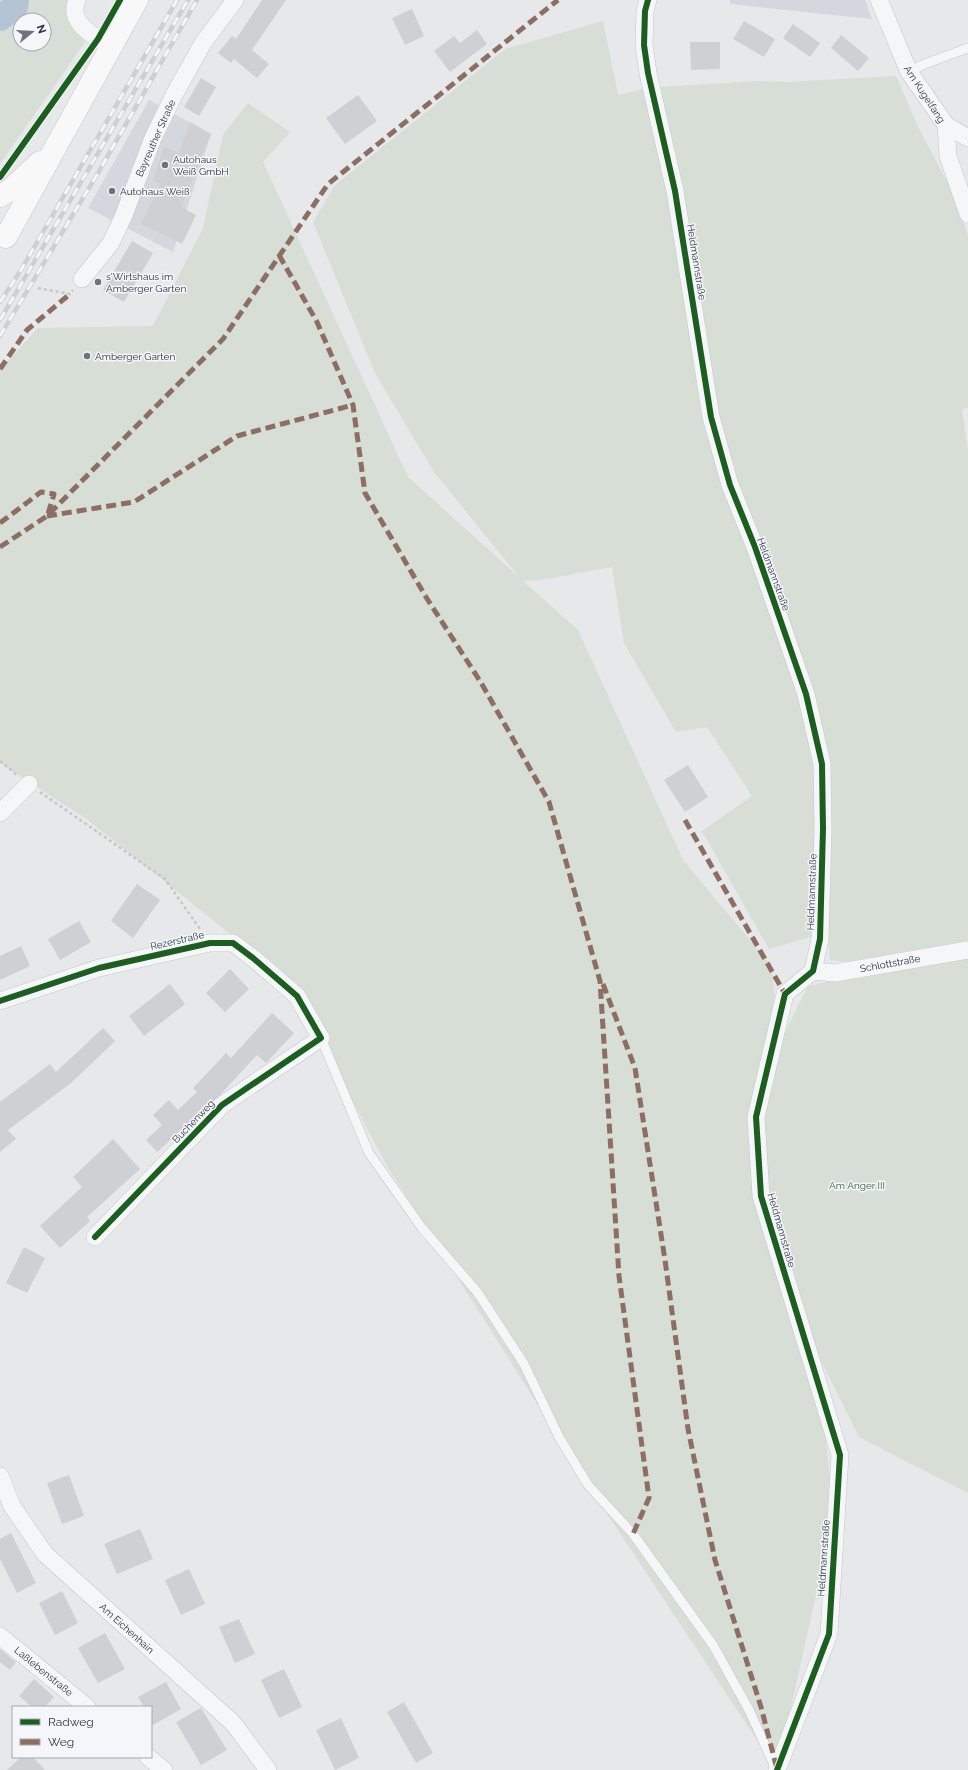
<svg xmlns="http://www.w3.org/2000/svg" width="968" height="1770" font-family="Raleway,sans-serif">
<style>
.built{fill:#d4d7dd}
.green{fill:#d6ded6;fill-rule:evenodd}
.lines{fill:none;stroke-linecap:round;stroke-linejoin:round}
.river{stroke:#b4c4d5;stroke-width:26}
.building{fill:#ced0d3}
.service-casing{stroke:#c4c6c8;stroke-width:10}
.minor-casing{stroke:#c4c6c8;stroke-width:18}
.secondary-casing{stroke:#c4c6c8;stroke-width:23}
.path{stroke:#c5c6ca;stroke-width:2.5;stroke-dasharray:3 3;stroke-linecap:butt}
.service{stroke:#f5f6f7;stroke-width:9}
.minor{stroke:#f5f6f7;stroke-width:17}
.secondary{stroke:#f8f8f8;stroke-width:22}
.rail-casing{stroke:#cecfd2;stroke-width:4.5}
.rail{stroke:#f4f6f9;stroke-width:3;stroke-dasharray:9;stroke-linecap:butt}
.quiet{stroke:#8d6e63;stroke-width:5;stroke-dasharray:10 5;stroke-linecap:butt}
.cycleway-casing{stroke:#f4f6f9;stroke-width:8}
.cycleway{stroke:#1b5e20;stroke-width:6}
.poi-dot{fill:#6c737f;stroke:#f4f6f9;stroke-width:1.5}
.labels{text-anchor:middle;stroke-width:3;stroke-linejoin:round;paint-order:stroke}
.street-label{font-size:10px;fill:#2b3445;stroke:#f4f6f9}
.poi-label{font-size:10px;fill:#2b3445;stroke:#f4f6f9;text-anchor:start}
.park-label{font-size:10px;fill:#3f6138;stroke:#f4f6f9}
</style>
<rect width="100%" height="100%" fill="#e6e8ea"/>
<!-- built -->
<path class="built" d="M 730,0 L 865,0 L 872,19 L 730,4 Z
M 149,100 L 211,134 L 173,252 L 88,208 Z"/>
<!-- green -->
<path class="green" d="M 0,0 L 71,0 L 66,14 L 85,42 L 0,164 ZM 20,20 L 44,20 L 44,44 L 20,44 Z
M 603,21 L 618,95 L 648,88 L 755,81 L 788,82 L 896,76 L 919,129 L 950,187 L 968,234 L 968,408 L 962,409 L 968,451 L 968,943 L 848,962 L 830,960 L 828,932 L 769,949 L 702,831 L 752,796 L 707,727 L 676,732 L 624,643 L 612,567 L 541,580 L 523,581 L 578,630 L 683,860 L 771,965 L 780,1042 L 808,986 L 943,956 L 968,956 L 968,1493 L 859,1437 L 816,1351 L 834,1514 L 777,1770 L 588,1485 L 386,1164 L 351,1098 L 306,995 L 88,820 L 0,763 L 0,370 L 38,328 L 153,326 L 203,228 L 223,135 L 248,103 L 290,132 L 263,162 L 408,477 L 520,578 L 434,472 L 375,373 L 313,222 L 335,185 L 505,49 Z"/>
<g class="lines">
<!-- river -->
<path class="river" d="M 0,18 L 15,7 L 16,0"/>
</g>
<!-- building -->
<path class="building" d="M 262,0 L 286,0 L 252,50 L 269,64 L 257,78 L 234,59 L 231,63 L 218,53 L 232,36 L 236,39 Z
M 412,9 L 424,36 L 405,45 L 392,18 Z
M 744,21 L 775,39 L 764,57 L 733,39 Z
M 793,24 L 820,43 L 810,57 L 783,38 Z
M 477,30 L 487,44 L 450,72 L 434,51 L 454,36 L 460,43 Z
M 841,35 L 869,58 L 858,71 L 831,48 Z
M 690,42 L 720,42 L 720,69 L 691,70 Z
M 201,78 L 216,87 L 199,116 L 184,107 Z
M 358,95 L 377,121 L 345,144 L 326,118 Z
M 190,122 L 211,134 L 181,207 L 196,215 L 182,244 L 141,224 L 161,183 L 153,181 L 164,147 L 179,153 Z
M 132,241 L 153,253 L 124,302 L 103,290 Z
M 688,765 L 708,797 L 685,812 L 664,780 Z
M 137,884 L 160,900 L 133,938 L 111,921 Z
M 79,921 L 91,942 L 60,960 L 48,939 Z
M 21,946 L 30,966 L 0,980 L 0,956 Z
M 230,969 L 249,989 L 225,1012 L 206,993 Z
M 170,984 L 185,1004 L 144,1036 L 129,1016 Z
M 272,1013 L 294,1033 L 266,1063 L 257,1055 L 220,1095 L 157,1152 L 146,1140 L 162,1125 L 153,1115 L 169,1100 L 178,1110 L 197,1092 L 193,1088 L 226,1053 L 231,1058 Z
M 103,1028 L 115,1041 L 71,1083 L 8,1130 L 16,1139 L 0,1152 L 0,1102 L 50,1064 L 56,1072 Z
M 113,1139 L 140,1169 L 87,1217 L 90,1221 L 60,1248 L 40,1226 L 82,1187 L 73,1177 Z
M 24,1247 L 45,1258 L 27,1293 L 6,1283 Z
M 69,1475 L 84,1516 L 62,1524 L 47,1483 Z
M 140,1529 L 153,1559 L 117,1574 L 104,1544 Z
M 11,1533 L 36,1583 L 17,1593 L 0,1559 L 0,1539 Z
M 189,1569 L 205,1604 L 181,1615 L 165,1580 Z
M 62,1591 L 78,1623 L 55,1635 L 39,1603 Z
M 239,1619 L 255,1654 L 235,1663 L 219,1627 Z
M 105,1633 L 125,1669 L 98,1683 L 78,1648 Z
M 0,1649 L 16,1662 L 10,1670 L 0,1662 Z
M 284,1669 L 302,1707 L 279,1718 L 261,1680 Z
M 34,1679 L 54,1697 L 45,1707 L 32,1707 L 19,1696 Z
M 166,1682 L 181,1709 L 151,1726 L 151,1707 L 144,1707 L 138,1697 Z
M 404,1702 L 433,1753 L 416,1763 L 387,1712 Z
M 201,1708 L 227,1750 L 201,1765 L 176,1722 Z
M 341,1718 L 359,1758 L 335,1770 L 316,1730 Z
M 21,1757 L 33,1757 L 45,1770 L 7,1770 Z"/>
<g class="lines">
<defs>
<path id="service" d="M 909,72 L 922,65 L 968,48
M 321,1038 L 369,1153 L 422,1228 L 478,1293 L 524,1364 L 559,1437 L 588,1485 L 633,1534 L 713,1645 L 749,1710 L 776,1769"/>
<path id="minor" d="M 77,0 C 67,23 94,36 111,47
M 648,0 L 645,11 L 644,45 L 648,73 L 675,191 L 711,417 L 730,485 L 755,547 L 806,694 L 822,764 L 823,829 L 820,939 L 813,971 L 785,994 L 756,1117 L 761,1196 L 840,1455 L 829,1634 L 777,1770
M 879,0 L 909,72 L 946,125 L 948,156 L 968,214
M 946,125 L 968,138
M 82,279 L 111,243 L 124,215 L 153,138 L 174,95 L 203,43 L 235,0
M 0,813 L 29,784
M 813,971 L 835,973 L 968,950
M 0,1001 L 99,968 L 210,943 L 233,943 L 253,958 L 297,996 L 321,1038 L 222,1105 L 95,1237
M 0,1476 L 12,1506 L 45,1554 L 233,1723 L 268,1770
M 0,1636 L 87,1707
M 148,1757 L 164,1770"/>
<path id="secondary" d="M 0,196 L 10,190 L 40,162
M 0,235 L 6,237 L 137,0"/>
</defs>
<!-- service casing -->
<use href="#service" class="service-casing"/>
<!-- minor casing -->
<use href="#minor" class="minor-casing"/>
<!-- secondary casing -->
<use href="#secondary" class="secondary-casing"/>
<!-- path -->
<path class="path" d="M 38,288 L 70,294 L 73,290
M 0,761 L 17,775
M 40,792 L 165,879 L 200,929"/>
<!-- service -->
<use href="#service" class="service"/>
<!-- minor -->
<use href="#minor" class="minor"/>
<!-- secondary -->
<use href="#secondary" class="secondary"/>
<defs>
<path id="rail" d="M 0,302 L 21,270 L 177,0
M 0,320 L 188,0
M 0,336 L 98,173 L 197,0"/>
</defs>
<!-- rail casing -->
<use href="#rail" class="rail-casing"/>
<!-- rail -->
<use href="#rail" class="rail"/>
<!-- quiet -->
<path class="quiet" d="M 279,255 L 317,322 L 353,405 L 365,493 L 426,597 L 480,681 L 549,802 L 600,981 L 619,1276 L 649,1498 L 633,1534
M 0,369 L 27,330 L 70,294
M 47,516 L 134,502 L 237,436 L 353,405
M 0,523 L 41,492 L 54,494 L 48,514
M 0,547 L 47,516 L 223,339 L 328,184 L 558,0
M 685,820 L 785,994
M 603,984 L 635,1068 L 665,1260 L 688,1429 L 715,1560 L 761,1707 L 777,1769"/>
<defs>
<path id="cycleway" d="M 648,0 L 645,11 L 644,45 L 648,73 L 675,191 L 711,417 L 730,485 L 755,547 L 806,694 L 822,764 L 823,829 L 820,939 L 813,971 L 785,994 L 756,1117 L 761,1196 L 840,1455 L 829,1634 L 777,1770
M 0,177 L 98,39 L 120,0
M 0,1001 L 99,968 L 210,943 L 233,943 L 253,958 L 297,996 L 321,1038 L 222,1105 L 95,1237"/>
</defs>
<!-- cycleway casing -->
<use href="#cycleway" class="cycleway-casing"/>
<!-- cycleway -->
<use href="#cycleway" class="cycleway"/>
</g>
<!-- markers -->
<g class="poi-dot">
<circle cx="165" cy="165" r="4"/>
<circle cx="112" cy="191" r="4"/>
<circle cx="98" cy="282" r="4"/>
<circle cx="87" cy="356" r="4"/>
</g>
<g class="labels">
<!-- street labels -->
<g class="street-label">
<text transform="translate(925 94) rotate(57)" y="4">Am Kugelfang</text>
<text transform="translate(155 138) rotate(-66)" y="4">Bayreuther Straße</text>
<text transform="translate(697 262) rotate(81)" y="4">Heldmannstraße</text>
<text transform="translate(774 574) rotate(70)" y="4">Heldmannstraße</text>
<text transform="translate(811 892) rotate(-88)" y="4">Heldmannstraße</text>
<text transform="translate(177 940) rotate(-13)" y="4">Rezerstraße</text>
<text transform="translate(890 963) rotate(-10)" y="4">Schlottstraße</text>
<text transform="translate(193 1121) rotate(-46)" y="4">Buchenweg</text>
<text transform="translate(782 1230) rotate(74)" y="4">Heldmannstraße</text>
<text transform="translate(823 1558) rotate(-86)" y="4">Heldmannstraße</text>
<text transform="translate(127 1628) rotate(42)" y="4">Am Eichenhain</text>
<text transform="translate(44 1671) rotate(39)" y="4">Laßlebenstraße</text>
</g>
<!-- poi labels -->
<g class="poi-label">
<text x="173" y="163">Autohaus<tspan x="173" dy="12">Weiß GmbH</tspan></text>
<text x="120" y="195">Autohaus Weiß</text>
<text x="106" y="280">s'Wirtshaus im<tspan x="106" dy="12">Amberger Garten</tspan></text>
<text x="95" y="360">Amberger Garten</text>
</g>
<!-- park labels -->
<g class="park-label">
<text x="857" y="1189">Am Anger III</text>
</g>
</g>
<!-- legend -->
<rect x="12" y="1706" width="140" height="52" fill="#f4f6f9" stroke="#a4a8b1"/>
<rect x="20" y="1719" width="20" height="6" fill="#1b5e20" stroke="#a4a8b1"/>
<text x="48" y="1726" font-size="12" fill="#2b3445">Radweg</text>
<rect x="20" y="1739" width="20" height="6" fill="#8d6e63" stroke="#a4a8b1"/>
<text x="48" y="1746" font-size="12" fill="#2b3445">Weg</text>
<!-- north arrow -->
<g transform="translate(32 32) rotate(72)"><circle r="19" fill="#f4f6f9" stroke="#a4a8b1"/>
<path d="M0-3L7 15L0 10L-7 15Z" fill="#6c737f"/>
<text y="-6" font-size="11" font-weight="bold" text-anchor="middle" fill="#2b3445">N</text>
</g>
</svg>
